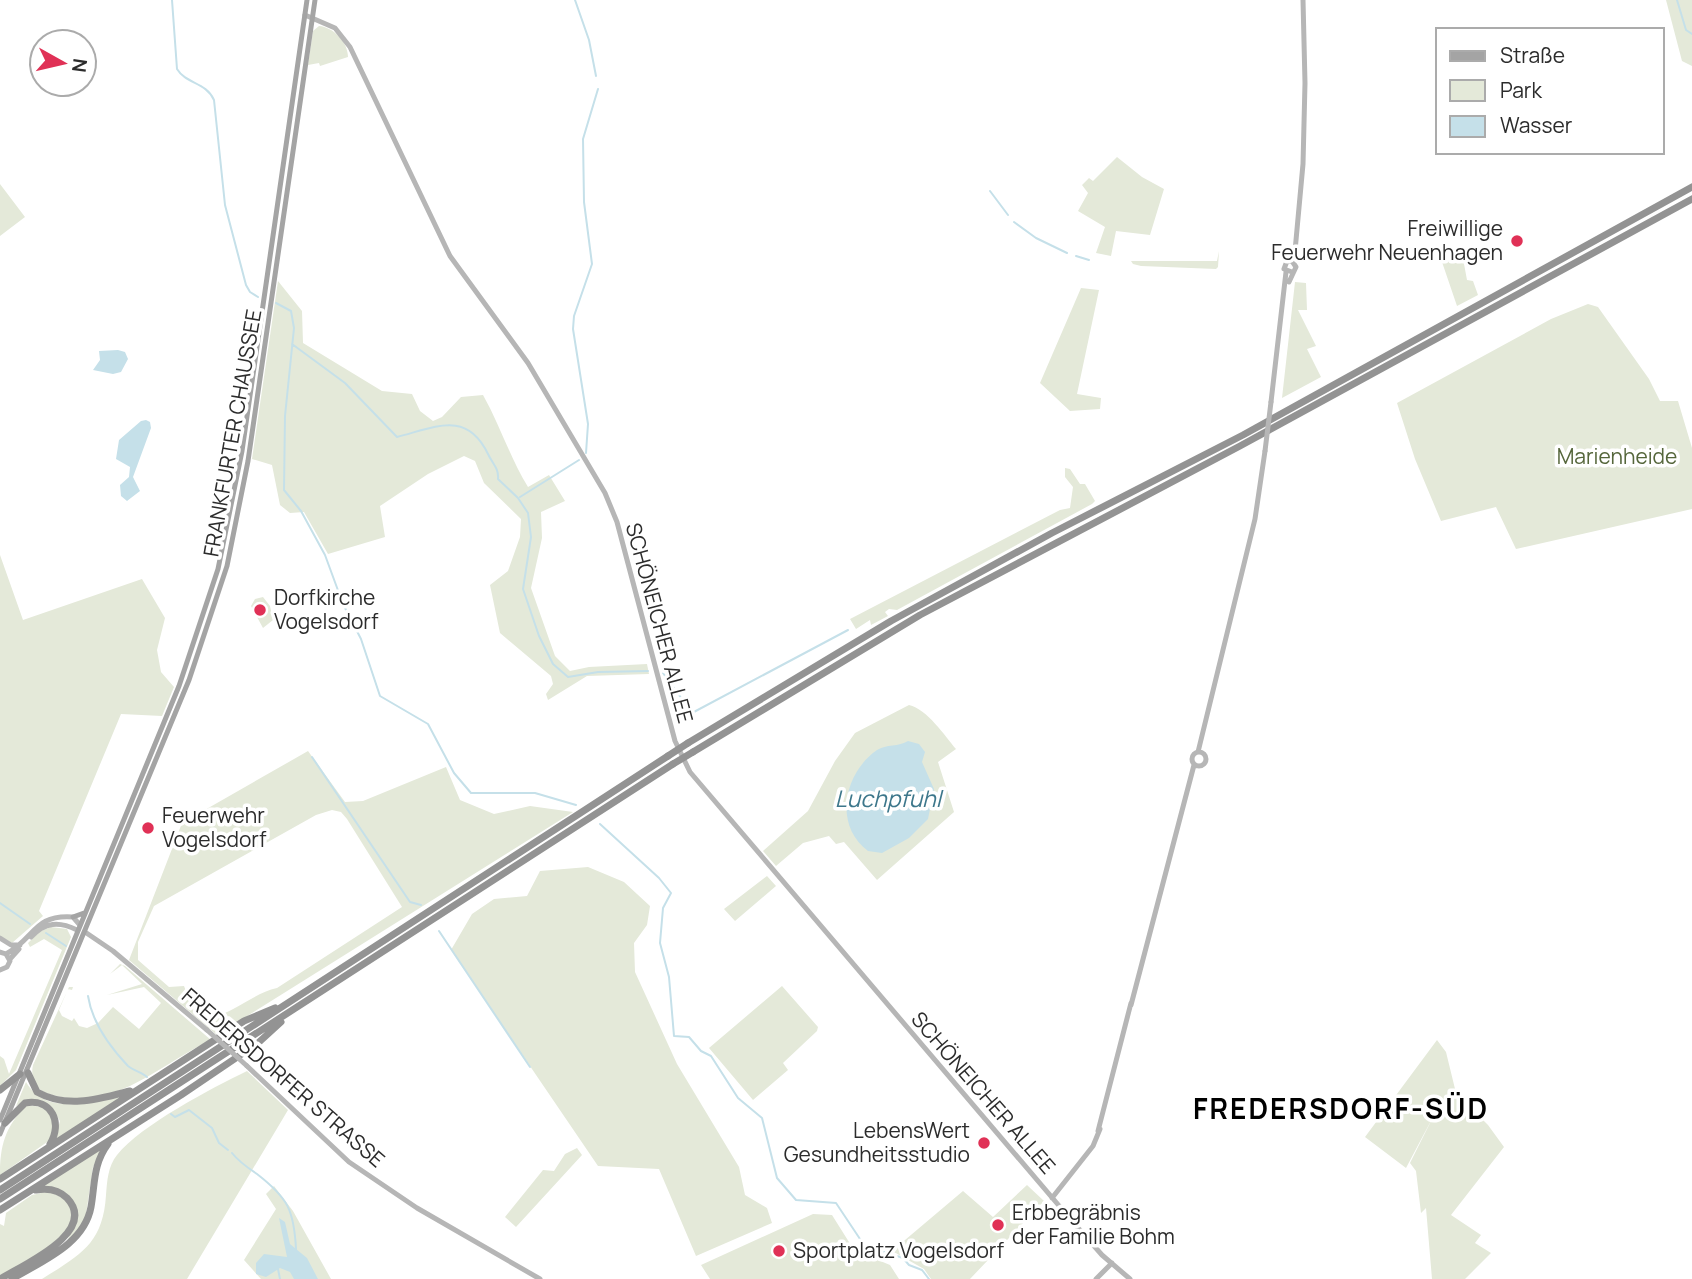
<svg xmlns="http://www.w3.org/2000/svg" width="1692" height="1279" font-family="Manrope,sans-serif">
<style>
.green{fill:#e4e9d9;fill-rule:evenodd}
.water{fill:#c5e0e9}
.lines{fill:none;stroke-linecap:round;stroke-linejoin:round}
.stream{stroke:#c5e0e9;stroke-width:2}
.secondary{stroke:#b6b6b6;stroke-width:5}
.primary{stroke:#a4a4a4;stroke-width:5}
.highway{stroke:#939393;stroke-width:7}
.secondary-bridge{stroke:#b6b6b6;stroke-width:5}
.highway-bridge{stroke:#939393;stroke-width:7}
.poi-dot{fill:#e03156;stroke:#fff;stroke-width:2.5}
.labels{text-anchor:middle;stroke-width:7;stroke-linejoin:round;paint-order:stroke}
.poi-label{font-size:21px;fill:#2c2c2c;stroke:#fff;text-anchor:start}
.street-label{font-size:21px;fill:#2c2c2c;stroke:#fff}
.park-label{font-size:21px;fill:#55663b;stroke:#fff}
.water-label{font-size:23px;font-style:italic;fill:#3d778b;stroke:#fff}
.district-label{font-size:28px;font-weight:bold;letter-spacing:2px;fill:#000;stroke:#fff}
</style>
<rect width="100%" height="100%" fill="#fff"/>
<!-- green -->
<path class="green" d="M 1666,0 L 1692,0 L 1692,66 L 1682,61 Z
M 319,26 C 333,27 348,42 348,57 L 320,66 L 319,63 L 308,65 L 313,31 Z
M 1117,157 L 1142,177 L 1164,189 L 1150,235 L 1116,231 L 1111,256 L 1096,253 L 1105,227 L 1078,211 L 1088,193 L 1082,185 L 1089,178 L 1093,181 Z
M 0,184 L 25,217 L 0,236 Z
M 1219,251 L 1218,267 L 1216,269 L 1141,266 L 1133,264 L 1131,261 L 1217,261 Z
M 1462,253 L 1467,280 L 1473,281 L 1478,295 L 1457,306 L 1442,262 Z
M 278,281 L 302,311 L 303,343 L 382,391 L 412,394 L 420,411 L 433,421 L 442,417 L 461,397 L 483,395 C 500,425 510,458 528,487 L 549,475 L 565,501 L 541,512 L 542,538 L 531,588 L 555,656 L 570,671 L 589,667 L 647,664 L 649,674 L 587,676 L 548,700 L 546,694 L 553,684 L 551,676 L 500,633 L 490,585 L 508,571 L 520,537 L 521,519 L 484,483 L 475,461 L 464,456 L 428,474 L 380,506 L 385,537 L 328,554 L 304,512 L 290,513 L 280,505 L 272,465 L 252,459 Z
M 1295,282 L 1306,283 L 1307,310 L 1298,310 L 1316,346 L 1307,349 L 1321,377 L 1282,398 Z
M 1081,288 L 1099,290 L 1077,394 L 1101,398 L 1100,409 L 1070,411 L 1040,383 Z
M 1588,304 L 1598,307 L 1649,379 L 1660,401 L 1678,401 L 1692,448 L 1692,509 L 1516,549 L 1496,507 L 1441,521 L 1415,459 L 1397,403 L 1551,319 Z
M 1065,468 L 1070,469 L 1080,484 L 1085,484 L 1095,501 L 1092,504 L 897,610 L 889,609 L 885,612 L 888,616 L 871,625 L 870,620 L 856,629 L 850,619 L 1060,510 L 1070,508 L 1073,487 L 1065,477 Z
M 0,555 L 23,620 L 142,579 L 165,618 L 157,650 L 161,672 L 174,687 L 162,716 L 121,714 L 39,911 L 43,916 L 12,943 L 0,936 Z
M 263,597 L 270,606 L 273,620 L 263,628 L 251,606 L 255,599 Z
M 909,705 C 927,709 945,736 956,749 L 938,762 L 954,812 L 877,880 L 844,842 L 836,844 L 829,836 L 803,843 L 776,866 L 763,851 L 808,811 L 835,761 L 855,733 Z
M 308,751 L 345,802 L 363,801 L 446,767 L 460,800 L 494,814 L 530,806 L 573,812 L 217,1035 L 129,960 L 182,823 ZM 332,810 L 341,812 L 347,819 L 402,907 L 277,988 C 239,996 207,1047 184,986 L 169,987 L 138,960 L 138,942 L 154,906 L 316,815 Z
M 588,867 L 624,882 L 650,906 L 647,925 L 634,943 L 635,972 L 677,1064 L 739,1167 L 745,1195 L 767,1208 L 772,1223 L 696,1256 L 659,1169 L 598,1166 L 451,950 L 472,914 L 494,899 L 527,896 L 540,871 Z
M 767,876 L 776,886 L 735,921 L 724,909 Z
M 51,927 L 67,929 L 71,937 L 16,1070 L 0,1086 L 0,1056 L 4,1059 L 9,1074 L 62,950 L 44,939 L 30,947 L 28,943 L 39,932 Z
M 120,964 L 125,966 L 211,1040 C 158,1065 113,1114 49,1094 C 36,1091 30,1078 33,1065 L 69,987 L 73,987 L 72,990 L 68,989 L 59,1010 L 62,1016 L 72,1021 L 74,1018 L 79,1026 L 87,1028 L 98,1023 L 113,1007 L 139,1029 L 161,1003 L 144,987 L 107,995 L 142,984 L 122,965 L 110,974 Z
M 782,986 L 818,1027 L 817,1031 L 783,1063 L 788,1070 L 753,1100 L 709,1048 Z
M 1437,1040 L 1446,1052 L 1456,1093 L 1488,1125 L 1504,1147 L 1451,1215 L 1481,1235 L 1475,1243 L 1491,1253 L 1465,1279 L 1432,1279 L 1426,1208 L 1421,1213 L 1416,1171 L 1410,1163 L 1434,1115 L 1406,1168 L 1365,1137 Z
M 247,1071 L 288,1110 L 187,1279 L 42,1279 C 80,1255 103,1244 106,1195 C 107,1181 108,1166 117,1155 C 141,1125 212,1088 247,1071 Z
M 26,1082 C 47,1118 96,1101 128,1094 L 54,1142 L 60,1121 L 52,1108 L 26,1101 L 16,1106 Z
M 26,1105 L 44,1107 L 55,1122 L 50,1140 L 0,1175 C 0,1145 5,1128 26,1105 Z
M 104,1146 L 93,1167 L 85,1221 L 66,1243 L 75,1225 L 70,1198 L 38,1188 Z
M 577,1148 L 582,1155 L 516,1227 L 505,1217 L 543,1170 L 554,1171 L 565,1154 Z
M 1027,1185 L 1044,1201 L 970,1279 L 931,1279 L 924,1269 L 892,1251 L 963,1191 L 993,1217 Z
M 274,1186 L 293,1211 L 331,1279 L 261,1279 L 244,1260 L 276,1209 L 266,1194 Z
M 50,1191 C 113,1220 25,1261 0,1276 L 0,1224 L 4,1226 L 6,1213 L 32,1195 Z
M 813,1214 L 832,1215 L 854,1250 L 890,1265 L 899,1279 L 710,1279 L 701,1265 Z"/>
<!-- water -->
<path class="water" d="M 118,350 L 125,352 L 128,359 L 121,372 L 113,374 L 93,370 L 100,360 L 99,351 Z
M 146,420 L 150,422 L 151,428 L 133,477 L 140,491 L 127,501 L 121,496 L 120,485 L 129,477 L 130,467 L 116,459 L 119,440 L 141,421 Z
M 908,741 L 919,744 L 925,752 L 922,762 L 934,789 L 928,819 L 909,838 L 882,853 L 868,851 C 833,825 844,773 877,750 C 886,744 899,747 908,741 Z
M 279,1218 L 285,1222 L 290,1244 L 307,1258 L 318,1279 L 294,1279 L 290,1272 L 280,1268 L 266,1277 L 256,1274 L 256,1263 L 264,1254 L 287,1257 Z"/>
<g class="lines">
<!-- stream -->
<path class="stream" d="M 172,0 L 177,69 C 186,84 206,82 214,100 L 225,205 L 246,285 L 250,292 L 258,297
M 575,0 L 589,40 L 596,76
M 1677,0 L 1686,30 L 1692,34
M 990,191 L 1008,215
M 1014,222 L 1036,238 L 1067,253
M 1076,256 L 1089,260
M 276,303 L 291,311 L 294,328 L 285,416 L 284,490 L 301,511 L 325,555 L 343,604 L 361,639 L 380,696 L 428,724 L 454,773 L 471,793 L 535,793 L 576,805
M 292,344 L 345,383 L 397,437 C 436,427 467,410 488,454 C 492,463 499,468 498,479 L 518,498 L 528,513 L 531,537 L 523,589 L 539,636 L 553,664 L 568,677 L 598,672 L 648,671
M 586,453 L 588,424 L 573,329 L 574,316 L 592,264 L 584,202 L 583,139 L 598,89
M 520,497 L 579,460
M 663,673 L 692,713 L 848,630
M 312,757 L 410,902 L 421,905
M 600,824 L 659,878 L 671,893 L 663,908 L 660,943 L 669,977 L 674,1036 L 689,1037 L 701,1051 L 711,1056 L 738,1098 L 762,1118 L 777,1178 L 796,1200 L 836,1203 L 864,1245 L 903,1258 L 909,1265 L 922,1270 L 929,1279
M 0,903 L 30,924
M 439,931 L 530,1067
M 46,933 L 66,946
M 88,996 C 92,1022 110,1047 128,1066 C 134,1071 142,1072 147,1077
M 171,1114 L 175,1117 L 189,1110 L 212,1128 L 219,1143 L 228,1150
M 232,1153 C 239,1162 248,1168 257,1174 C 288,1198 294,1210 296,1249
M 278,1269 L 280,1279"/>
<!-- secondary -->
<path class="secondary" d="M 305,15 L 335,28 L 350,47 L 450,256 L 528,363 L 605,493 L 617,522 L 675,741 L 690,772 L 1072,1221 L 1102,1255 L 1130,1279
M 1294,262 L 1303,164 L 1305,83 L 1303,0
M 1289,282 L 1296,267 L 1292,261 L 1287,261 L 1284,269 L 1292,272
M 1271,402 L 1286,272
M1192 759a7 7 0 1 1 14 0a7 7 0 1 1-14 0Z
M 1198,752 L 1255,519 L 1265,451
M 85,932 L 113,951 L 207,1030
M 31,937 C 45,922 59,921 77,930
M 0,938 L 11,945 L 20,945
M 0,952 L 6,954 L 10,961 L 7,967 L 0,970
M 6,954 C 35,939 33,914 73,917 L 79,924
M 10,959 L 19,949
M 1131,1005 L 1194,765
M 247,1066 L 349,1162 L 417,1208 L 540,1279
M 1098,1131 L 1131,1003
M 1052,1198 L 1093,1146 L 1100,1129
M 1096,1279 L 1112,1263"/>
<!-- primary -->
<path class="primary" d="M 73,917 L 84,913
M 0,1120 L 179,686 L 218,569 L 242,451 L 307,0
M 0,1134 L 189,680 L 227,566 L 248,461 L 315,0"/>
<!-- highway -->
<path class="highway" d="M 688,743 L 891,621 L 1052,533 L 1243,435 L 1692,187
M 693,752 L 920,615 L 1240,446 L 1692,199
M 28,1073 L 37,1092 C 67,1109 99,1099 130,1091
M 0,1090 L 20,1074
M 5,1123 L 25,1103 C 52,1098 63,1123 50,1144
M 0,1179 L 244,1021 L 275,1008
M 0,1190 L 668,756
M 0,1199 L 673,764
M 0,1210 L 181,1095 L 258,1043 L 281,1022
M 0,1279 C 23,1265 99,1232 67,1198 C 58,1189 47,1188 36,1190
M 12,1279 C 41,1261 84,1245 91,1207 C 95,1184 93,1164 108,1144"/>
<!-- secondary-bridge -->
<path class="secondary-bridge" d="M 1265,451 L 1271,402
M 207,1030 L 247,1066"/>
<!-- highway-bridge -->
<path class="highway-bridge" d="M 668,756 L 688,743
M 673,764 L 693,752"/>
</g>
<!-- markers -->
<g class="poi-dot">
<circle cx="1517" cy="241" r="7"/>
<circle cx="260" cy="610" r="7"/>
<circle cx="148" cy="828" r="7"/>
<circle cx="984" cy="1143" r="7"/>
<circle cx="998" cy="1225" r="7"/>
<circle cx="779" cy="1251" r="7"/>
</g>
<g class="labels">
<!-- poi labels -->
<g class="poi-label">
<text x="1503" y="236" text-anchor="end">Freiwillige<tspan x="1503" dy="24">Feuerwehr Neuenhagen</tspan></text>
<text x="274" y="605">Dorfkirche<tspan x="274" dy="24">Vogelsdorf</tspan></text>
<text x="162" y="823">Feuerwehr<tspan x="162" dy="24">Vogelsdorf</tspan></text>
<text x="970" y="1138" text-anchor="end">LebensWert<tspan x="970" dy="24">Gesundheitsstudio</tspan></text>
<text x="1012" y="1220">Erbbegräbnis<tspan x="1012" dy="24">der Familie Bohm</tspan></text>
<text x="793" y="1258">Sportplatz Vogelsdorf</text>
</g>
<!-- street labels -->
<g class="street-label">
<text transform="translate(233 433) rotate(-80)" y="7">FRANKFURTER CHAUSSEE</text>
<text transform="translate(659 623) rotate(75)" y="7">SCHÖNEICHER ALLEE</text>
<text transform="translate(283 1078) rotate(41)" y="7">FREDERSDORFER STRASSE</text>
<text transform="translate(983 1093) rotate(49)" y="7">SCHÖNEICHER ALLEE</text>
</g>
<!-- park labels -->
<g class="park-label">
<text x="1617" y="464">Marienheide</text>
</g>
<!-- water labels -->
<g class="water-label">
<text x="888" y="807">Luchpfuhl</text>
</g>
<!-- district labels -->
<g class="district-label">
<text x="1341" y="1119">FREDERSDORF-SÜD</text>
</g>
</g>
<!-- legend -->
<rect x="1436" y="28" width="228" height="126" fill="#ffffff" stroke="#ababab" stroke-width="2"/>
<rect x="1450" y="51" width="35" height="10" fill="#a4a4a4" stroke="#ababab" stroke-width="2"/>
<text x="1500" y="63" font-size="21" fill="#2c2c2c">Straße</text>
<rect x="1450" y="80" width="35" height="21" fill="#e4e9d9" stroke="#ababab" stroke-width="2"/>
<text x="1500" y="98" font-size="21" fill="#2c2c2c">Park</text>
<rect x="1450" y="116" width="35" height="21" fill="#c5e0e9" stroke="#ababab" stroke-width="2"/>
<text x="1500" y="133" font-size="21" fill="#2c2c2c">Wasser</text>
<!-- north arrow -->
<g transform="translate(63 63) rotate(98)"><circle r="33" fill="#ffffff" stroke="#ababab" stroke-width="2"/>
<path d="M0-5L12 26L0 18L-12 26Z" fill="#e03156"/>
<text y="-10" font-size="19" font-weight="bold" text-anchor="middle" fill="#2c2c2c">N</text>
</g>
</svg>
